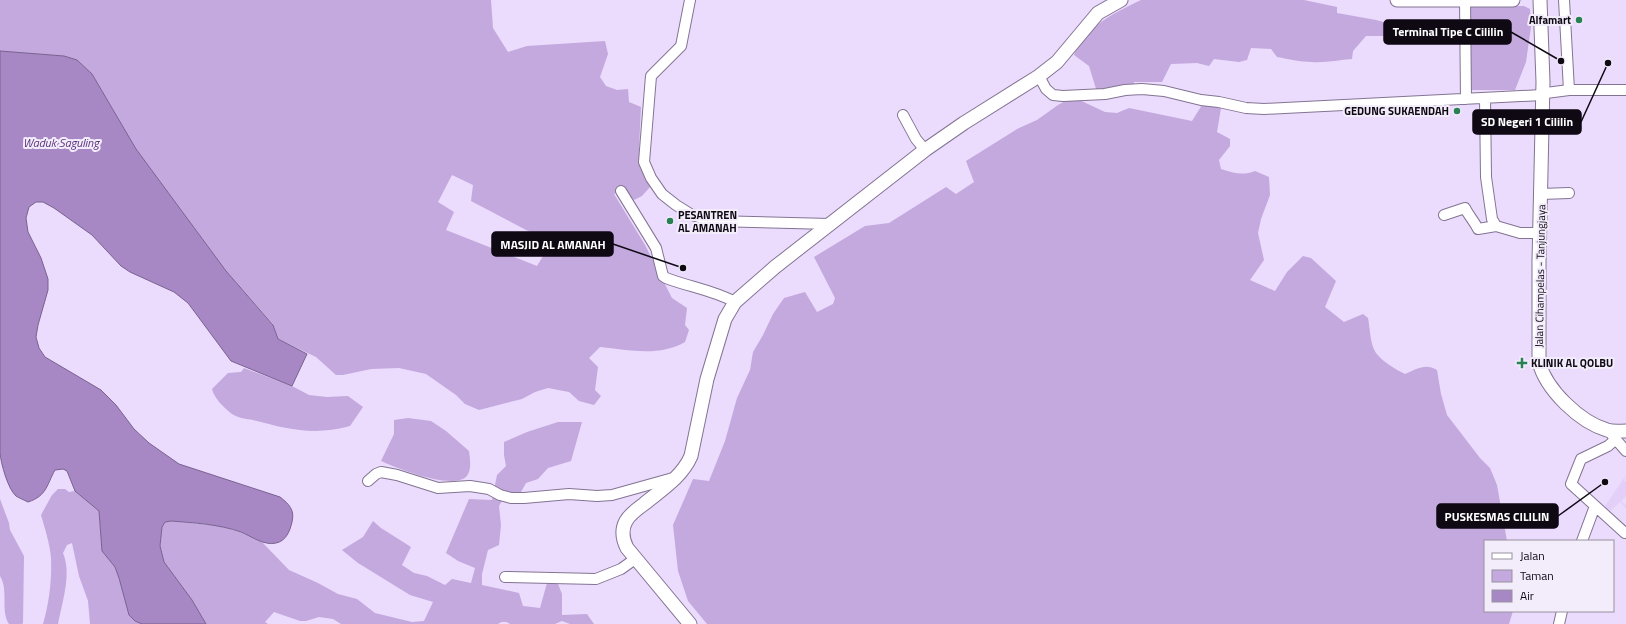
<svg xmlns="http://www.w3.org/2000/svg" width="1626" height="624" font-family="'Titillium Web',sans-serif">
<style>
.built{fill:#e3cff8}
.green{fill:#c3a9dd;fill-rule:evenodd}
.water{fill:#a788c5;stroke:#796290}
.lines{fill:none;stroke-linecap:round;stroke-linejoin:round}
.minor-casing{stroke:#837493;stroke-width:12}
.major-casing{stroke:#837493;stroke-width:15}
.minor{stroke:#fff;stroke-width:10}
.major{stroke:#fff;stroke-width:13}
.poi-dot{fill:#288054;stroke:#f3edfb;stroke-width:1.5}
.labels{text-anchor:middle;stroke-width:4;stroke-linejoin:round;paint-order:stroke}
.poi-label{font-size:11px;font-weight:bold;fill:#0f0914;stroke:#f3edfb;text-anchor:end}
.street-label{font-size:11px;fill:#0f0914;stroke:#f3edfb}
.water-label{font-size:12px;font-style:italic;fill:#5b327c;stroke:#f3edfb}
.leader{fill:none;stroke:#0f0914;stroke-width:1.5}
.callout-dot{fill:#0f0914;stroke:#f3edfb;stroke-width:1.5}
.callout{fill:#0f0914;stroke:#0f0914;stroke-width:1.5}
.callout-label{font-size:12px;text-anchor:middle;font-weight:bold;fill:#fff}
</style>
<rect width="100%" height="100%" fill="#ebdbfd"/>
<!-- built -->
<path class="built" d="M 1626,475 L 1624,480 L 1626,482 L 1626,496 L 1621,501 L 1625,505 L 1626,503 L 1626,508 L 1620,502 L 1610,511 L 1626,527 L 1626,538 L 1601,512 Z"/>
<!-- green -->
<path class="green" d="M 0,0 L 491,0 L 493,28 L 508,52 L 527,46 L 605,41 L 608,54 L 600,77 L 606,86 L 617,90 L 628,89 L 629,102 L 641,107 L 639,148 L 641,166 L 650,187 L 642,196 L 634,200 L 623,189 L 614,194 L 645,245 L 672,298 L 687,308 L 685,325 L 689,330 L 685,342 C 659,357 629,350 600,347 L 589,358 L 598,367 L 595,390 L 601,396 L 594,405 L 579,401 L 569,392 L 548,388 L 535,392 L 522,399 L 479,410 L 465,404 L 456,395 L 426,374 L 399,368 L 371,369 L 343,375 L 336,375 L 316,357 L 278,339 L 273,324 L 226,271 L 136,149 L 92,74 L 77,60 L 64,56 L 0,51 ZM 452,175 L 473,185 L 471,201 L 551,243 L 537,266 L 446,230 L 454,212 L 438,202 Z
M 1141,0 L 1304,0 L 1337,7 L 1337,13 L 1376,20 L 1398,26 L 1399,36 L 1366,36 L 1353,51 L 1352,59 C 1339,60 1325,63 1312,62 C 1300,62 1289,59 1277,57 L 1271,49 L 1251,48 L 1247,60 L 1239,62 L 1214,59 L 1209,66 L 1197,63 L 1171,64 L 1162,82 L 1134,82 L 1132,94 L 1097,92 L 1089,66 L 1074,55 C 1084,27 1116,12 1141,0 Z
M 1524,6 L 1530,9 L 1531,27 L 1526,62 L 1515,90 L 1468,90 L 1468,7 Z
M 1073,97 L 1105,112 L 1117,113 L 1129,108 L 1192,121 L 1202,105 L 1221,108 L 1217,132 L 1230,139 L 1230,146 L 1219,160 L 1221,169 C 1233,173 1243,176 1255,171 L 1269,177 L 1270,195 L 1261,219 L 1258,233 L 1264,260 L 1250,280 L 1275,291 L 1287,272 L 1303,256 L 1311,258 L 1336,281 L 1325,307 L 1344,322 L 1363,314 L 1368,318 C 1370,328 1370,345 1376,353 C 1383,362 1395,369 1405,374 C 1417,369 1425,363 1437,370 L 1441,394 L 1447,415 L 1480,458 L 1490,468 L 1497,485 L 1507,541 L 1485,541 L 1485,611 L 1513,611 L 1509,624 L 707,624 L 688,601 L 678,571 L 673,525 L 693,479 L 709,481 L 725,441 L 737,398 L 750,370 L 753,352 L 763,335 L 773,314 L 784,298 L 805,292 L 817,312 L 833,304 L 835,298 L 814,257 L 865,226 L 889,223 L 946,187 L 956,194 L 974,182 L 966,161 L 1019,128 L 1037,120 L 1058,105 Z
M 244,368 L 292,386 L 309,395 L 327,397 L 348,396 L 363,407 L 350,426 C 314,436 287,429 253,420 C 247,419 238,418 232,414 C 224,408 214,398 212,389 L 228,373 L 241,372 Z
M 408,418 L 431,421 L 446,431 L 469,451 C 470,459 472,471 466,477 C 452,490 396,468 381,461 L 394,434 L 394,420 Z
M 558,422 L 582,422 L 571,461 L 548,468 L 538,479 L 526,483 L 521,492 L 507,492 L 499,506 L 501,525 L 499,545 L 488,550 L 482,574 L 482,585 L 519,593 L 523,606 L 540,608 L 547,583 L 558,584 L 562,594 L 562,615 L 587,614 L 594,624 L 570,624 L 562,621 L 555,624 L 510,624 C 506,621 502,621 498,624 L 341,624 L 333,619 L 319,617 L 306,621 L 300,621 L 274,612 L 265,622 L 268,624 L 206,624 L 192,600 L 164,562 L 160,546 L 162,527 L 165,522 L 170,521 L 220,526 L 243,533 L 262,542 L 289,570 L 318,583 L 338,594 L 357,599 L 375,613 L 412,622 L 424,621 L 433,602 L 410,595 L 358,563 L 342,550 L 363,537 L 373,521 L 381,528 L 411,547 L 402,565 L 414,573 L 427,576 L 445,585 L 452,579 L 471,583 L 475,568 L 458,561 L 446,553 L 469,499 L 492,500 L 497,475 L 506,466 L 504,455 L 504,442 L 527,432 Z
M 58,489 L 65,489 L 69,492 L 75,491 L 99,511 L 102,551 L 115,567 L 119,578 L 129,614 L 135,621 L 142,624 L 90,624 L 88,601 L 79,576 L 72,543 L 67,545 L 63,553 C 72,574 62,602 58,624 L 43,624 C 49,603 52,580 51,558 C 50,544 45,529 41,515 L 52,495 Z
M 0,499 L 9,523 L 10,530 L 24,556 L 23,623 L 22,624 L 9,624 C 0,610 9,591 0,576 Z"/>
<!-- water -->
<path class="water" d="M 0,51 L 64,56 L 77,60 L 92,74 L 136,149 L 226,271 L 273,325 L 278,339 L 307,354 L 292,386 L 231,361 L 188,303 L 174,292 L 130,272 L 121,266 L 92,235 L 54,208 L 43,202 L 36,202 L 29,207 L 26,218 L 28,232 L 41,258 L 48,279 L 48,290 L 38,325 L 36,337 L 39,348 L 45,357 L 101,390 L 116,405 L 134,429 L 149,443 L 179,464 L 280,497 C 289,504 295,510 292,522 C 290,531 286,541 276,543 C 264,546 251,536 241,532 C 218,524 195,523 171,521 L 165,522 L 162,527 L 160,546 L 164,562 L 192,600 L 206,624 L 142,624 L 135,621 L 129,615 L 119,578 L 115,567 L 102,551 L 99,511 L 75,491 L 67,471 L 63,469 L 55,470 C 47,484 47,496 28,502 C 24,500 19,498 16,496 C 8,489 1,464 0,453 Z"/>
<g class="lines">
<defs>
<path id="minor" d="M 690,0 L 681,46 L 651,76 L 644,162 L 651,178 L 662,194 L 676,205 L 692,215 L 712,221 L 830,224
M 1465,0 L 1466,99
M 1039,76 L 1046,89 L 1053,95 L 1063,96 L 1105,94 L 1125,90 L 1142,89 L 1164,91 L 1201,100 L 1219,102 L 1246,108 L 1264,109 L 1542,95 L 1546,93 L 1569,90 L 1564,0
M 1569,90 L 1626,90
M 1485,98 L 1486,177 L 1492,219 L 1496,226
M 903,115 L 916,139 L 925,150
M 621,191 L 656,248 L 663,276 L 666,278 C 689,287 713,290 735,302
M 1541,194 L 1569,193
M 1444,215 L 1465,208 C 1469,216 1474,221 1478,229 L 1496,226 L 1520,233 L 1540,233
M 1612,435 L 1626,451
M 1616,439 L 1608,446 L 1581,459 L 1571,484 L 1625,533
M 368,481 L 376,474 L 381,472 L 397,475 L 438,488 L 470,486 L 489,489 L 500,495 L 511,498 L 524,498 L 569,494 L 597,496 L 612,495 L 673,478
M 1582,541 L 1595,506
M 505,577 L 596,579 L 621,569 L 635,559
M 1559,624 L 1562,611"/>
<path id="major" d="M 1397,0 L 1513,0
M 1540,0 L 1543,82 L 1539,261 L 1539,362 C 1546,390 1580,422 1607,430 C 1613,432 1620,431 1626,431
M 690,624 L 627,548 C 623,540 621,530 626,521 C 630,514 637,509 644,504 C 661,490 682,477 691,456 L 707,379 L 725,319 L 735,302 L 775,267 L 925,150 L 964,123 L 1039,76 L 1057,62 L 1098,13 L 1121,0"/>
</defs>
<!-- minor casing -->
<use href="#minor" class="minor-casing"/>
<!-- major casing -->
<use href="#major" class="major-casing"/>
<!-- minor -->
<use href="#minor" class="minor"/>
<!-- major -->
<use href="#major" class="major"/>
</g>
<!-- markers -->
<g class="poi-dot">
<circle cx="1579" cy="20" r="4"/>
<circle cx="1457" cy="111" r="4"/>
<circle cx="670" cy="221" r="4"/>
<path d="M1520 357h4v4h4v4h-4v4h-4v-4h-4v-4h4z"/>
</g>
<g class="labels">
<!-- poi labels -->
<g class="poi-label">
<text x="1571" y="24">Alfamart</text>
<text x="1449" y="115">GEDUNG SUKAENDAH</text>
<text x="678" y="219" text-anchor="start">PESANTREN<tspan x="678" dy="13">AL AMANAH</tspan></text>
<text x="1531" y="367" text-anchor="start">KLINIK AL QOLBU</text>
</g>
<!-- street labels -->
<g class="street-label">
<text transform="translate(1540 276) rotate(-89)" y="4">Jalan Cihampelas - Tanjungjaya</text>
</g>
<!-- water labels -->
<g class="water-label">
<text x="61" y="147">Waduk Saguling</text>
</g>
</g>
<!-- callouts -->
<path class="leader" d="M1561 61L1511 32M1608 63L1581 122M683 268L613 244M1605 482L1558 516"/>
<g class="callout-dot">
<circle cx="1561" cy="61" r="4"/>
<circle cx="1608" cy="63" r="4"/>
<circle cx="683" cy="268" r="4"/>
<circle cx="1605" cy="482" r="4"/>
</g>
<g class="callout">
<rect x="1384" y="20" width="127" height="24" rx="4"/>
<rect x="1473" y="110" width="108" height="24" rx="4"/>
<rect x="492" y="232" width="121" height="24" rx="4"/>
<rect x="1437" y="504" width="121" height="24" rx="4"/>
</g>
<g class="callout-label">
<text x="1448" y="36">Terminal Tipe C Cililin</text>
<text x="1527" y="126">SD Negeri 1 Cililin</text>
<text x="553" y="249">MASJID AL AMANAH</text>
<text x="1497" y="521">PUSKESMAS CILILIN</text>
</g>
<!-- legend -->
<rect x="1484" y="540" width="130" height="72" fill="#f3edfb" stroke="#98929f"/>
<rect x="1492" y="553" width="20" height="6" fill="#ffffff" stroke="#98929f"/>
<text x="1520" y="560" font-size="12" fill="#0f0914">Jalan</text>
<rect x="1492" y="570" width="20" height="12" fill="#c3a9dd" stroke="#98929f"/>
<text x="1520" y="580" font-size="12" fill="#0f0914">Taman</text>
<rect x="1492" y="590" width="20" height="12" fill="#a788c5" stroke="#98929f"/>
<text x="1520" y="600" font-size="12" fill="#0f0914">Air</text>
</svg>
